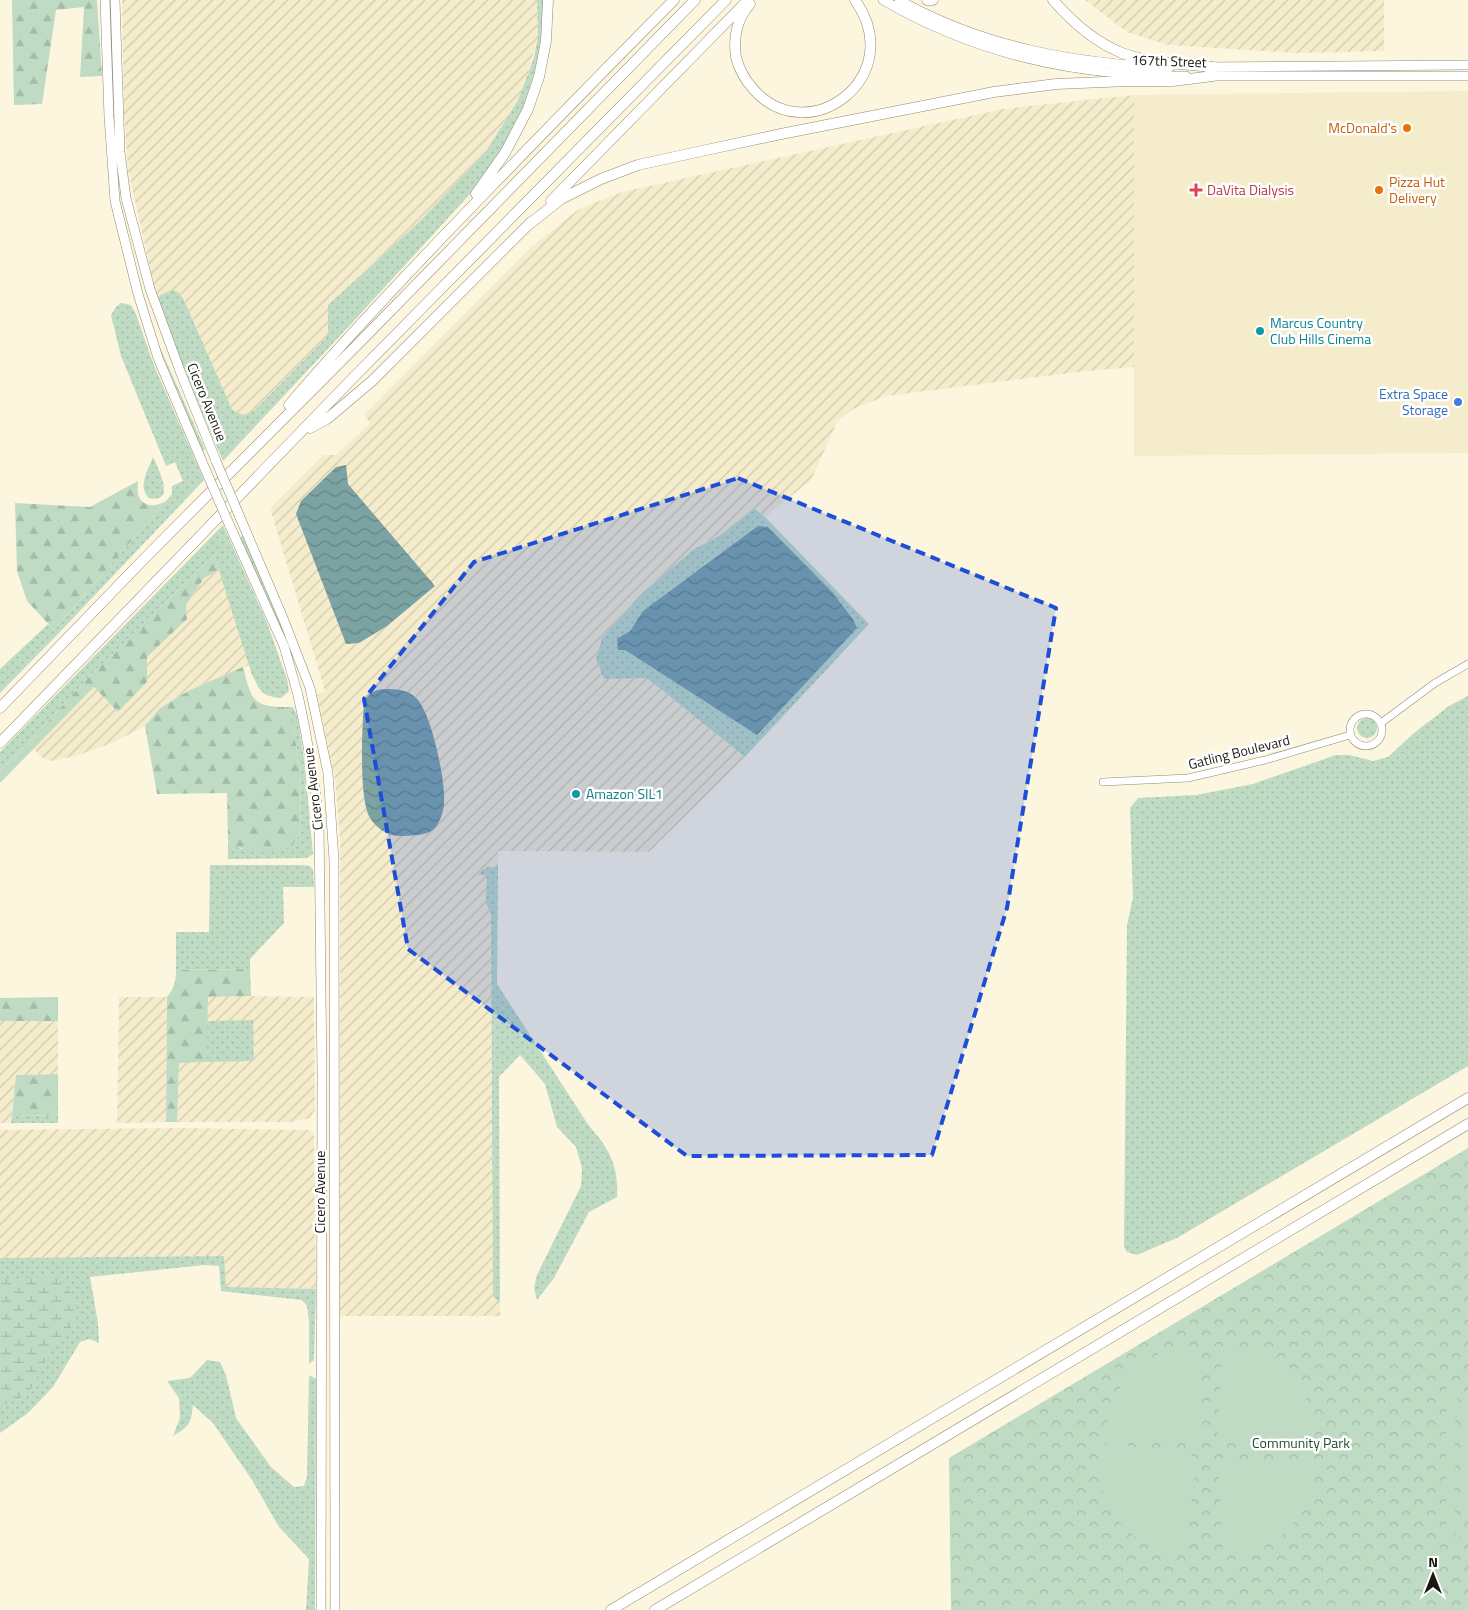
<svg xmlns="http://www.w3.org/2000/svg" width="1468" height="1610" font-family="'Titillium Web',sans-serif">
<style>
.built{fill:#f5eccc}
.industrial{fill:url(#industrial-furrows)}
.grass{fill:url(#grass-dots);fill-rule:evenodd}
.forest{fill:url(#forest-firs)}
.wetland{fill:url(#wetland-marsh)}
.park{fill:url(#park-crowns)}
.pitch{fill:#c0dbc4}
.water{fill:url(#water-waves)}
.lines{fill:none;stroke-linecap:round;stroke-linejoin:round}
.minor-casing{stroke:#908a74;stroke-width:8}
.major-casing{stroke:#908a74;stroke-width:10}
.highway-casing{stroke:#908a74;stroke-width:11}
.minor{stroke:#fff;stroke-width:7}
.major{stroke:#fff;stroke-width:9}
.highway{stroke:#fff;stroke-width:10}
.major-bridge-casing{stroke:#908a74;stroke-width:10;stroke-linecap:butt}
.major-bridge{stroke:#fff;stroke-width:9}
.marked{fill:#1d4ed8;fill-opacity:0.2;stroke:#1d4ed8;stroke-width:4;stroke-dasharray:10 6;stroke-linejoin:round}
.food-dot{fill:#e8710a;stroke:#fff;stroke-width:2}
.health-dot{fill:#e0444e;stroke:#fff;stroke-width:2}
.culture-dot{fill:#0f9aa8;stroke:#fff;stroke-width:2}
.shop-dot{fill:#3f7fe0;stroke:#fff;stroke-width:2}
.labels{text-anchor:middle;stroke-width:5;stroke-linejoin:round;paint-order:stroke}
.street-label{font-size:14px;fill:#1a180f;stroke:#fff}
.food-label{font-size:14px;fill:#c56008;stroke:#fff;text-anchor:end}
.health-label{font-size:14px;fill:#be3a42;stroke:#fff;text-anchor:start}
.culture-label{font-size:14px;fill:#0d838f;stroke:#fff;text-anchor:start}
.shop-label{font-size:14px;fill:#366cbe;stroke:#fff;text-anchor:end}
.park-label{font-size:14px;fill:#214c2c;stroke:#fff}
</style>
<defs>
<pattern id="industrial-furrows" width="10" height="10" patternUnits="userSpaceOnUse" patternTransform="scale(1.25)"><rect width="10" height="10" fill="#f5eccc"/><path d="M-1 1l2-2M0 10L10 0M9 11l2-2" fill="none" stroke="#d1caae"/></pattern>
<pattern id="grass-dots" width="8" height="8" patternUnits="userSpaceOnUse" patternTransform="scale(1.25)"><rect width="8" height="8" fill="#c0dbc4"/><path d="M2 2h.1M6 6h.1" fill="none" stroke="#a4bba7" stroke-width="1.8" stroke-linecap="round"/></pattern>
<pattern id="forest-firs" width="22" height="20" patternUnits="userSpaceOnUse" patternTransform="scale(1.25)"><rect width="22" height="20" fill="#c0dbc4"/><path d="M5 1l3.5 6h-7zM16 11l3.5 6h-7z" fill="#a4bba7"/></pattern>
<pattern id="wetland-marsh" width="20" height="14" patternUnits="userSpaceOnUse" patternTransform="scale(1.25)"><rect width="20" height="14" fill="#c0dbc4"/><path d="M1 5h8M5 5V1M11 12h8M15 12V8" fill="none" stroke="#a4bba7"/></pattern>
<pattern id="park-crowns" width="20" height="18" patternUnits="userSpaceOnUse" patternTransform="scale(1.25)"><rect width="20" height="18" fill="#c0dbc4"/><path d="M2 6a3 3 0 1 1 6 0M12 15a3 3 0 1 1 6 0" fill="none" stroke="#a4bba7"/></pattern>
<pattern id="water-waves" width="16" height="10" patternUnits="userSpaceOnUse" patternTransform="scale(1.25)"><rect width="16" height="10" fill="#7ca3a4"/><path d="M0 5q4-4 8 0t8 0" fill="none" stroke="#658484"/></pattern>
</defs>
<rect width="100%" height="100%" fill="#fdf6de"/>
<!-- built -->
<path class="built" d="M 1468,91 L 1468,453 L 1134,456 L 1134,95 Z"/>
<!-- industrial -->
<path class="industrial" d="M 122,0 L 537,0 L 538,36 L 528,74 L 518,100 L 487,150 L 420,221 L 328,305 L 328,331 L 325,339 L 255,410 L 247,415 L 239,415 L 232,409 L 183,298 L 157,299 L 128,170 L 124,113 Z
M 1085,0 L 1384,0 L 1384,51 L 1298,53 L 1168,45 L 1127,32 Z
M 1134,95 L 1134,367 L 1086,371 L 886,396 L 853,409 L 837,422 L 811,480 L 765,517 L 754,508 L 718,537 L 694,549 L 640,595 L 602,638 L 596,659 L 604,679 L 647,678 L 745,757 L 649,852 L 498,851 L 498,867 L 488,867 L 479,875 L 487,875 L 486,903 L 491,914 L 493,1297 L 500,1303 L 500,1316 L 340,1316 L 340,841 L 335,779 L 317,695 L 325,691 L 270,508 L 323,455 L 336,455 L 370,423 L 364,415 L 529,249 L 579,209 L 622,192 L 1003,109 Z
M 219,570 L 249,665 L 190,690 L 160,708 L 145,726 L 112,743 L 76,756 L 50,761 L 41,757 L 33,748 L 94,687 L 118,712 L 147,682 L 147,657 L 187,619 L 186,605 L 204,578 Z
M 251,996 L 314,997 L 315,1110 L 310,1118 L 291,1122 L 177,1122 L 179,1062 L 254,1061 L 253,1021 L 207,1021 L 208,997 Z
M 119,997 L 167,997 L 166,1122 L 117,1123 Z
M 0,1021 L 58,1021 L 58,1074 L 16,1075 L 11,1123 L 0,1123 Z
M 179,1128 L 308,1130 L 312,1132 L 314,1137 L 316,1289 L 226,1287 L 224,1256 L 0,1258 L 0,1130 Z"/>
<!-- grass -->
<path class="grass" d="M 537,0 L 544,0 L 541,45 L 531,85 L 519,118 L 504,148 L 480,183 L 351,324 L 223,461 L 186,376 L 157,299 L 160,295 L 172,290 L 178,292 L 183,298 L 232,409 C 241,416 245,416 255,410 L 325,339 L 328,331 L 328,305 L 420,221 L 487,150 L 518,100 L 528,74 L 534,57 L 538,36 Z
M 121,303 L 131,305 L 136,314 L 153,363 L 204,480 L 58,634 L 0,693 L 0,669 L 48,624 L 54,630 L 166,501 L 172,494 L 172,486 L 183,481 L 175,462 L 166,466 L 121,356 L 111,315 L 116,307 Z
M 157,343 L 158,343 L 205,449 L 203,452 Z
M 153,457 C 158,468 177,504 149,498 C 137,487 148,470 153,457 Z
M 754,508 L 765,517 L 869,624 L 745,757 L 647,678 L 604,679 L 596,659 L 602,638 L 640,595 L 694,549 L 718,537 ZM 768,527 L 833,593 L 853,619 L 757,735 L 625,650 L 618,639 L 630,631 L 643,611 Z
M 223,525 L 266,620 L 287,679 L 289,691 L 281,698 C 261,696 261,692 252,675 L 214,555 L 88,678 L 31,740 L 0,771 L 0,752 Z
M 243,535 L 288,643 L 286,643 L 240,538 Z
M 1468,696 L 1468,1066 L 1177,1238 L 1137,1255 L 1127,1252 L 1124,1247 L 1127,925 L 1133,898 L 1130,808 L 1138,798 L 1196,795 L 1253,784 L 1336,755 L 1349,755 L 1373,761 L 1388,757 L 1414,733 L 1449,706 Z
M 285,707 L 293,707 L 297,715 L 304,757 L 313,854 L 307,858 L 228,859 L 228,841 L 241,849 L 292,847 L 301,830 L 300,772 L 292,717 Z
M1357 728a10 10 0 1 1 20 0a10 10 0 1 1-20 0Z
M 210,865 L 302,865 L 310,866 L 313,870 L 314,887 L 283,887 L 284,923 L 250,959 L 250,969 L 176,970 L 176,932 L 209,932 Z
M 488,867 L 498,867 L 497,984 L 589,1126 C 609,1148 619,1166 617,1197 L 589,1212 L 554,1278 L 537,1300 L 534,1288 L 537,1275 L 581,1186 L 582,1168 L 576,1147 L 557,1127 L 545,1084 L 520,1055 L 499,1077 L 500,1303 L 493,1297 L 491,914 L 486,903 L 487,875 L 478,875 L 482,870 Z
M 253,1020 L 254,1061 L 207,1062 L 207,1021 Z
M 12,1115 L 58,1116 L 58,1123 L 11,1123 Z
M 224,1256 L 226,1287 L 316,1289 L 314,1360 L 309,1364 L 309,1321 L 307,1306 L 302,1300 L 221,1291 L 219,1266 L 205,1265 L 90,1277 L 98,1323 L 99,1343 L 90,1339 L 80,1342 L 53,1387 L 28,1413 L 0,1433 L 0,1258 Z
M 207,1360 L 220,1362 L 226,1375 L 236,1418 L 271,1467 L 294,1487 L 304,1486 L 307,1477 L 309,1375 L 316,1379 L 315,1610 L 306,1610 L 309,1559 L 279,1527 L 252,1480 L 213,1423 L 193,1405 C 191,1423 190,1426 173,1436 L 180,1418 L 179,1398 L 167,1381 L 190,1378 Z"/>
<!-- forest -->
<path class="forest" d="M 12,0 L 97,0 L 102,76 L 80,77 L 84,7 L 56,10 L 42,104 L 14,105 Z
M 138,481 C 138,485 137,490 138,494 C 142,508 156,507 166,501 L 54,630 L 27,601 L 17,571 L 15,503 L 90,507 Z
M 214,555 L 219,570 L 204,578 L 186,605 L 187,619 L 147,657 L 147,682 L 118,712 L 94,687 L 0,783 L 0,771 L 31,740 L 88,678 Z
M 243,667 C 251,697 251,707 285,707 L 292,717 L 300,772 L 301,830 L 292,847 C 265,853 252,857 228,841 L 227,793 L 157,794 L 145,726 L 160,708 L 190,690 Z
M 250,969 L 251,996 L 208,997 L 207,1062 L 179,1063 L 177,1122 L 166,1122 L 167,997 C 174,989 176,981 176,970 Z
M 58,997 L 58,1021 L 0,1021 L 0,998 Z
M 58,1074 L 58,1116 L 12,1115 L 16,1075 Z"/>
<!-- wetland -->
<path class="wetland" d="M 56,1275 C 71,1291 75,1297 78,1320 L 64,1334 L 47,1359 L 28,1394 L 0,1407 L 0,1280 L 41,1277 Z"/>
<!-- park -->
<path class="park" d="M 1468,1148 L 1468,1610 L 951,1610 L 949,1458 Z"/>
<!-- pitch -->
<path class="pitch" d="M 1223,1346 C 1275,1346 1312,1384 1315,1435 L 1311,1438 L 1221,1443 L 1217,1439 Z
M 1180,1347 L 1197,1347 L 1203,1439 L 1199,1443 L 1106,1437 C 1107,1391 1135,1357 1180,1347 Z
M 1468,1374 L 1468,1385 L 1459,1394 L 1455,1411 L 1455,1514 L 1460,1525 L 1468,1533 L 1468,1543 L 1455,1533 L 1454,1537 L 1446,1537 L 1446,1380 L 1455,1380 L 1455,1384 Z
M 1461,1405 L 1468,1405 L 1468,1513 L 1461,1513 Z
M 1100,1443 L 1174,1451 L 1193,1456 L 1197,1460 L 1184,1555 C 1176,1553 1166,1552 1158,1549 C 1114,1533 1092,1488 1100,1443 Z
M 1222,1458 L 1315,1464 C 1314,1520 1276,1551 1223,1556 L 1218,1462 Z"/>
<!-- water -->
<path class="water" d="M 346,465 L 348,484 L 435,586 L 387,626 L 359,643 L 346,644 L 296,514 L 301,501 L 336,467 Z
M 758,526 L 768,527 L 833,593 L 853,619 L 857,628 L 757,735 L 625,650 L 618,650 L 617,639 L 630,631 L 643,611 Z
M 384,689 C 396,689 407,689 416,698 C 431,711 446,782 444,803 C 444,810 440,822 435,828 C 428,836 413,835 403,836 C 389,837 376,829 369,816 C 359,796 362,727 364,703 C 368,693 374,690 384,689 Z"/>
<g class="lines">
<defs>
<path id="minor" d="M1350 730a16 16 0 1 1 32 0a16 16 0 1 1-32 0Z
M 1381,723 L 1435,683 L 1468,664
M 1103,782 L 1188,778 L 1265,760 L 1350,735"/>
<path id="major" d="M 105,0 L 109,117 L 115,201 L 138,294 L 158,358 L 206,471
M 115,0 L 120,152 L 126,198 L 150,289 L 180,371 L 216,461
M 883,0 C 978,55 1077,76 1186,76
M 899,0 C 983,47 1075,64 1170,67
M 1206,67 L 1468,65
M 1207,76 L 1468,76
M 239,515 L 283,618 L 310,688 L 328,773 L 334,860 L 335,1610
M 229,524 L 284,646 L 298,695 L 305,729 L 315,787 L 319,824 L 322,1075 L 321,1610"/>
<path id="highway" d="M 927,0 L 933,0
M 1053,0 C 1072,22 1095,42 1122,53 C 1148,63 1185,64 1213,67
M 750,4 C 737,18 733,38 736,57 C 739,70 745,80 754,90 C 809,151 909,76 855,0
M 476,194 L 505,153 L 528,109 L 539,77 L 546,41 L 548,0
M 551,201 L 748,0
M 527,226 L 561,199 L 601,179 L 638,165 L 697,152 L 781,134 L 994,92 L 1056,84 L 1128,81 L 1173,81 L 1213,76
M 289,405 C 352,331 419,261 487,191 C 549,127 611,63 674,0
M 310,428 L 327,419 L 372,381 L 531,222
M 0,708 L 142,561 L 361,341 L 695,0
M 0,743 L 351,380 L 726,0
M 611,1610 L 1468,1098
M 655,1610 L 1468,1124"/>
</defs>
<!-- minor casing -->
<use href="#minor" class="minor-casing"/>
<!-- major casing -->
<use href="#major" class="major-casing"/>
<!-- highway casing -->
<use href="#highway" class="highway-casing"/>
<!-- minor -->
<use href="#minor" class="minor"/>
<!-- major -->
<use href="#major" class="major"/>
<!-- highway -->
<use href="#highway" class="highway"/>
<defs>
<path id="major-bridge" d="M 216,461 L 239,515
M 206,471 L 229,524"/>
</defs>
<!-- major-bridge casing -->
<use href="#major-bridge" class="major-bridge-casing"/>
<!-- major-bridge -->
<use href="#major-bridge" class="major-bridge"/>
</g>
<!-- marked area -->
<path class="marked" d="M 738,478 L 1056,608 L 1007,908 L 932,1155 L 687,1156 L 408,949 L 364,699 L 474,562 Z"/>
<!-- markers -->
<g class="food-dot">
<circle cx="1407" cy="128" r="5"/>
<circle cx="1379" cy="190" r="5"/>
</g>
<path class="health-dot" d="M1193.5 182.5h5v5h5v5h-5v5h-5v-5h-5v-5h5z"/>
<g class="culture-dot">
<circle cx="1260" cy="331" r="5"/>
<circle cx="576" cy="794" r="5"/>
</g>
<circle class="shop-dot" cx="1458" cy="402" r="5"/>
<g class="labels">
<!-- street labels -->
<g class="street-label">
<text transform="translate(1169 61) rotate(2)" y="5">167th Street</text>
<text transform="translate(207 402) rotate(68)" y="5">Cicero Avenue</text>
<text transform="translate(1239 752) rotate(-14)" y="5">Gatling Boulevard</text>
<text transform="translate(313 789) rotate(-97)" y="5">Cicero Avenue</text>
<text transform="translate(320 1192) rotate(-90)" y="5">Cicero Avenue</text>
</g>
<!-- food labels -->
<g class="food-label">
<text x="1397" y="133">McDonald's</text>
<text x="1389" y="187" text-anchor="start">Pizza Hut<tspan x="1389" dy="16">Delivery</tspan></text>
</g>
<!-- health labels -->
<g class="health-label">
<text x="1207" y="195">DaVita Dialysis</text>
</g>
<!-- culture labels -->
<g class="culture-label">
<text x="1270" y="328">Marcus Country<tspan x="1270" dy="16">Club Hills Cinema</tspan></text>
<text x="586" y="799">Amazon SIL1</text>
</g>
<!-- shop labels -->
<g class="shop-label">
<text x="1448" y="399">Extra Space<tspan x="1448" dy="16">Storage</tspan></text>
</g>
<!-- park labels -->
<g class="park-label">
<text x="1301" y="1448">Community Park</text>
</g>
</g>
<!-- north arrow -->
<g transform="translate(1433 1575)" stroke="#ffffff" stroke-width="4" paint-order="stroke">
<path d="M0-4L9 19L0 12L-9 19Z" fill="#1a180f"/>
<text y="-8" font-size="14" font-weight="bold" text-anchor="middle" fill="#1a180f">N</text>
</g>
</svg>
